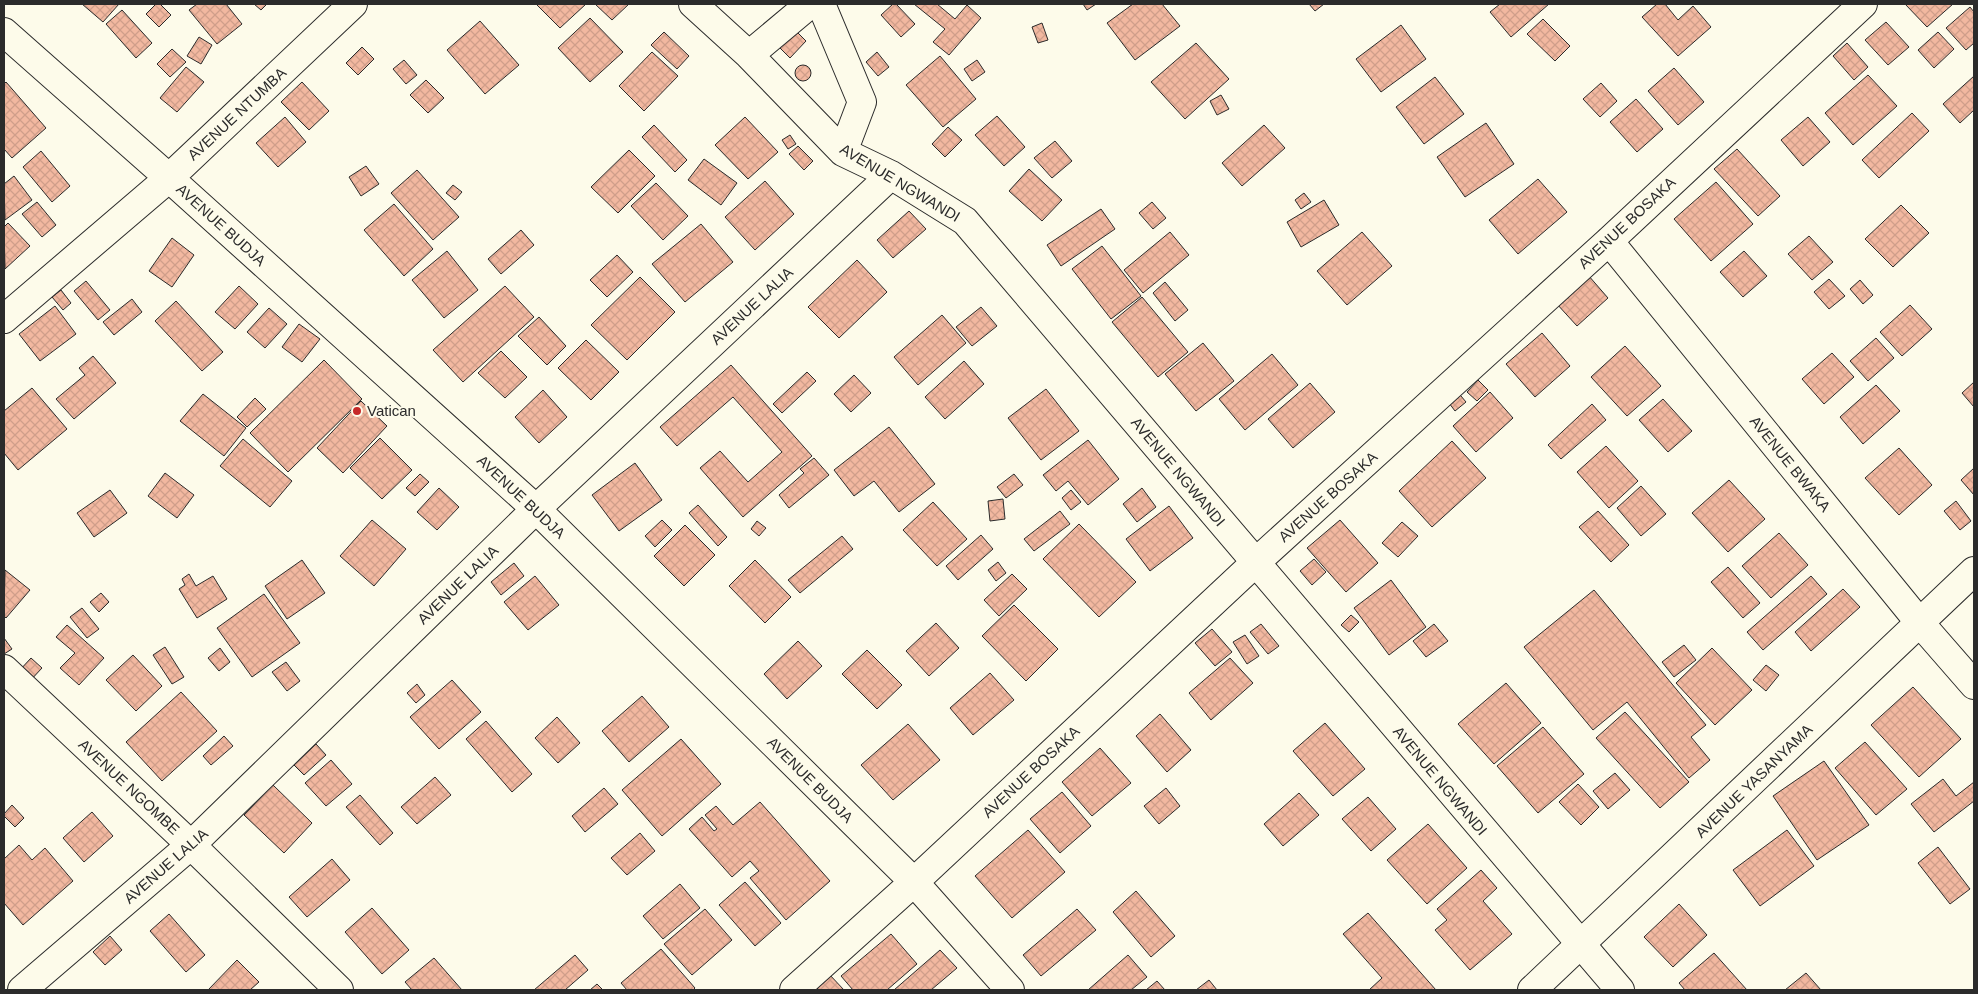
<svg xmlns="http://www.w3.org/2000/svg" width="1978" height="994" font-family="Arial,sans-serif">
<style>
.building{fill:url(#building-cross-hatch);stroke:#2b2b2b}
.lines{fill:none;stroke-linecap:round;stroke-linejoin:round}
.street-casing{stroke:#2b2b2b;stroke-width:30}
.secondary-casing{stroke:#2b2b2b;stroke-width:30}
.street{stroke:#fdfbea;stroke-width:28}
.secondary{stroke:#fdfbea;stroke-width:28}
.poi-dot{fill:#c62828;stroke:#fdfbea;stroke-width:2}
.labels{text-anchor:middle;stroke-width:4;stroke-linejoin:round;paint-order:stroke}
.street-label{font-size:15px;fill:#2b2b2b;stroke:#fdfbea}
.poi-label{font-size:15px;fill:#2b2b2b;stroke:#fdfbea;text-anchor:start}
</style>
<defs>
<pattern id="building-cross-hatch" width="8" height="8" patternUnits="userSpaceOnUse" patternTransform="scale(1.25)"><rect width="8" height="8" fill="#f2b8a0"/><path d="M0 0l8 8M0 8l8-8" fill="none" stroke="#d09e8a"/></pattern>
</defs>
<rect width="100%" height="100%" fill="#fdfbea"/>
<!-- building -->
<path class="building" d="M 82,4 L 119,4 L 103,22 Z
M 156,4 L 160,4 L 171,15 L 159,27 L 146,14 Z
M 197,4 L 226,4 L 242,24 L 217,44 L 189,10 Z
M 254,4 L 267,4 L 261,10 Z
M 536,4 L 586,4 L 560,28 Z
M 595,4 L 629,4 L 612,20 Z
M 893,4 L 896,4 L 915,24 L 901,37 L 881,15 Z
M 914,4 L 937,4 L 955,19 L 967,5 L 981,18 L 949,55 L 933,42 L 945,29 Z
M 1083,4 L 1096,4 L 1087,10 Z
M 1133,4 L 1162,4 L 1180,26 L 1135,60 L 1107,23 Z
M 1309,4 L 1324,4 L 1315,11 Z
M 1500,4 L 1549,4 L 1511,37 L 1490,12 Z
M 1657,4 L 1665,4 L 1678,20 L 1693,6 L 1711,27 L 1678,56 L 1642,17 Z
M 1905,4 L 1953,4 L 1927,27 Z
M 1970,7 L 1974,12 L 1974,43 L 1966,50 L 1946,28 Z
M 122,10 L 152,43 L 136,58 L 106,24 Z
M 590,18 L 623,52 L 590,82 L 558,48 Z
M 1543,19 L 1570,46 L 1555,61 L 1527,34 Z
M 480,21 L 519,65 L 485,94 L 447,50 Z
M 1886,22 L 1909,47 L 1888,65 L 1865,40 Z
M 1042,23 L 1048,40 L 1038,43 L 1032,27 Z
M 1401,25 L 1426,59 L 1381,92 L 1356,59 Z
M 796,31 L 806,41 L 790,58 L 780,48 Z
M 664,32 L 689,56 L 677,69 L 651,45 Z
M 1938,32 L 1954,49 L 1934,68 L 1918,50 Z
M 199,37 L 212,45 L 201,64 L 187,56 Z
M 1196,43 L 1229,79 L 1185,119 L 1151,82 Z
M 1847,43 L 1868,67 L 1854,80 L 1833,56 Z
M 362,47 L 374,59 L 358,75 L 346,63 Z
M 172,49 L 186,62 L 170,77 L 157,64 Z
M 652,52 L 678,76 L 644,111 L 619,86 Z
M 877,52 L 889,67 L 878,76 L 866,62 Z
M 940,56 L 976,99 L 943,127 L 906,85 Z
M 404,60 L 417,75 L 406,84 L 393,69 Z
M 977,60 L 985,72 L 972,81 L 964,69 Z
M795 73a8 8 0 1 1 16 0a8 8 0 1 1-16 0Z
M 186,67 L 204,82 L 177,112 L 160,98 Z
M 1674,68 L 1704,102 L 1678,125 L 1648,91 Z
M 1868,75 L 1897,106 L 1853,145 L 1825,113 Z
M 1974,76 L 1974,110 L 1960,123 L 1943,104 Z
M 1435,77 L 1464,114 L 1424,144 L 1396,107 Z
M 426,80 L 444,98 L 428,113 L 410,95 Z
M 6,82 L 46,128 L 12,158 L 4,149 L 4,84 Z
M 302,82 L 329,111 L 309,130 L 281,102 Z
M 1601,83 L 1617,101 L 1600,117 L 1583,99 Z
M 1221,95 L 1229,109 L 1217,115 L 1210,101 Z
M 1636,99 L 1663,129 L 1637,152 L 1610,122 Z
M 1912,113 L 1929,131 L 1879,178 L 1862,160 Z
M 997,116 L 1025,147 L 1004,166 L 975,135 Z
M 285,117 L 306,142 L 278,167 L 256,143 Z
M 745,117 L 778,152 L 748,179 L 715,145 Z
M 1808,117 L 1830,142 L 1803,166 L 1781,140 Z
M 1486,123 L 1514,164 L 1465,197 L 1437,157 Z
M 654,125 L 687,160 L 675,172 L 642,137 Z
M 1264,125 L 1285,148 L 1242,186 L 1222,163 Z
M 948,127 L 962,140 L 945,157 L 932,144 Z
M 790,135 L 796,144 L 788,149 L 782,140 Z
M 1055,141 L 1072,161 L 1052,178 L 1034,158 Z
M 798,146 L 813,161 L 804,170 L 789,154 Z
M 1737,149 L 1780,196 L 1758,216 L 1714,169 Z
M 629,150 L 655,176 L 618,213 L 591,187 Z
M 41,151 L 70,186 L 52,202 L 23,167 Z
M 704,159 L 737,183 L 721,205 L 688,180 Z
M 366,166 L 379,184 L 361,196 L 349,177 Z
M 1029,169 L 1062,200 L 1042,221 L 1009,191 Z
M 417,170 L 459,217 L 433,240 L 391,193 Z
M 14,176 L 32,200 L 5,220 L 4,184 Z
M 1538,179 L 1567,212 L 1518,254 L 1489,220 Z
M 765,181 L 794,214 L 755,250 L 725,217 Z
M 1716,182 L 1753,224 L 1711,261 L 1674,219 Z
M 656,183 L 688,216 L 663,240 L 631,206 Z
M 453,185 L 462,192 L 455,200 L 446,193 Z
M 1304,193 L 1311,202 L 1301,209 L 1295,200 Z
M 1324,200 L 1339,225 L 1301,247 L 1287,222 Z
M 37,202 L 56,225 L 42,237 L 22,214 Z
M 1152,202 L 1166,218 L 1153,229 L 1139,213 Z
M 394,204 L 433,249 L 404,276 L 364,230 Z
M 1901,205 L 1929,233 L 1893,267 L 1865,239 Z
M 1101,209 L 1115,229 L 1061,266 L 1047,245 Z
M 909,211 L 926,229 L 893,258 L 877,240 Z
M 8,223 L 30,246 L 5,269 L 4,227 Z
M 701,224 L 733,262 L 685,302 L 652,264 Z
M 521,230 L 534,245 L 501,274 L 488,259 Z
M 1170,232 L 1189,255 L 1143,293 L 1124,270 Z
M 1362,232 L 1392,266 L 1347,305 L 1317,271 Z
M 1809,236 L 1833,262 L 1812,280 L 1788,254 Z
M 172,238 L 194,255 L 172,287 L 149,271 Z
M 1102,246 L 1141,296 L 1111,319 L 1072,269 Z
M 447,251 L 478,290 L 444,318 L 412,280 Z
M 1744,251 L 1767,276 L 1743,297 L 1720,272 Z
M 617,255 L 633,272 L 607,297 L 590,280 Z
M 857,260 L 887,292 L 839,338 L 808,307 Z
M 1588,275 L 1608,298 L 1577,326 L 1556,303 Z
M 640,277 L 675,312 L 627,360 L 591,325 Z
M 1829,279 L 1845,296 L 1829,309 L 1814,292 Z
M 1860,280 L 1873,295 L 1863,304 L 1850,289 Z
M 86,281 L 110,310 L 98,320 L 74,291 Z
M 1165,282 L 1188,310 L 1175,321 L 1153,293 Z
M 239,286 L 258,304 L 235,329 L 215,312 Z
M 505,286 L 534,317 L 463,382 L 433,350 Z
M 61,290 L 71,303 L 63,310 L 52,297 Z
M 1142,297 L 1188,352 L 1158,377 L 1112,322 Z
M 132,299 L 142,312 L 114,335 L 103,322 Z
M 176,301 L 223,352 L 202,371 L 155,321 Z
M 1910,305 L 1932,329 L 1902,356 L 1880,332 Z
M 55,306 L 76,334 L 40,361 L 19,334 Z
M 981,307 L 997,326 L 972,346 L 956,327 Z
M 269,308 L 287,324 L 265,348 L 247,332 Z
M 942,315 L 966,343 L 918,385 L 894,357 Z
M 539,317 L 566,346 L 547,365 L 518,336 Z
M 299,324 L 320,339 L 302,362 L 282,347 Z
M 1542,333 L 1570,366 L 1535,397 L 1506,364 Z
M 1876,338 L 1894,358 L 1868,381 L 1850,361 Z
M 586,340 L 619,372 L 591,400 L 558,368 Z
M 1203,343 L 1234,381 L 1196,411 L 1165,374 Z
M 1625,346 L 1661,386 L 1627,416 L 1591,377 Z
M 501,351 L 527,377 L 505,398 L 478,373 Z
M 1832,353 L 1854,377 L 1824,404 L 1802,379 Z
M 1272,354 L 1298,385 L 1245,430 L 1219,399 Z
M 93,356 L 116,383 L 74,419 L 56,399 L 85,375 L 79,368 Z
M 324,360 L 362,399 L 288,472 L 250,433 Z
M 964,361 L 984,384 L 945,419 L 925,397 Z
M 731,365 L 812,456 L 743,517 L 700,468 L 720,451 L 748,482 L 782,452 L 733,397 L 677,446 L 660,427 Z
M 807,372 L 816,381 L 782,413 L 773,404 Z
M 854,375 L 871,393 L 851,412 L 834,394 Z
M 1478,380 L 1488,390 L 1477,401 L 1467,392 Z
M 1974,382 L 1974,407 L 1962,393 Z
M 1310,383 L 1335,412 L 1293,448 L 1268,419 Z
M 1876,385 L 1900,411 L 1863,444 L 1840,417 Z
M 32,388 L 67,429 L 18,470 L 4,453 L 4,411 Z
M 1046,389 L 1079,431 L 1041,460 L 1008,418 Z
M 543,390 L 567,417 L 539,443 L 515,417 Z
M 1456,390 L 1466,402 L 1455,411 L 1446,399 Z
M 1490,392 L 1513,418 L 1476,452 L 1453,426 Z
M 203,394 L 246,428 L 224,456 L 180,421 Z
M 255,398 L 266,409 L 247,427 L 237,417 Z
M 1663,399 L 1692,431 L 1668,452 L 1639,420 Z
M 361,401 L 387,426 L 343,473 L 317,448 Z
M 1592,404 L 1606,420 L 1561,459 L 1548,445 Z
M 889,427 L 935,484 L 899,512 L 874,481 L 854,496 L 834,470 Z
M 380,438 L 412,470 L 382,499 L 350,468 Z
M 243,439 L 292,481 L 270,507 L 220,466 Z
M 1088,440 L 1119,479 L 1088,505 L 1068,481 L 1056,491 L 1043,475 Z
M 1452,441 L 1486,478 L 1432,527 L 1399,491 Z
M 1606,446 L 1638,481 L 1609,508 L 1577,472 Z
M 1899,448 L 1932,485 L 1899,515 L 1865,478 Z
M 814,458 L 829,475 L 789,508 L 779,495 L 804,473 L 800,469 Z
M 635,463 L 662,500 L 619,531 L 592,495 Z
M 1974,468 L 1974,495 L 1961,480 Z
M 165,473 L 194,495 L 177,518 L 148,496 Z
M 420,474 L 429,482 L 415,496 L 406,488 Z
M 1014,474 L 1023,485 L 1006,498 L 997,487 Z
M 1729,480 L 1765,519 L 1728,552 L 1692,513 Z
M 1641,486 L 1666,514 L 1641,536 L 1617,508 Z
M 439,488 L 459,507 L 437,530 L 417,512 Z
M 1142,488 L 1156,507 L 1137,522 L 1123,504 Z
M 110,490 L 127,513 L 94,537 L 77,513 Z
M 1071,490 L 1081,502 L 1071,510 L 1062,498 Z
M 1003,499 L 1005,519 L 990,521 L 988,501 Z
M 1956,501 L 1971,521 L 1960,530 L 1944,511 Z
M 933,502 L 967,539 L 937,566 L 903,530 Z
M 698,505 L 727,537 L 718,546 L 689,513 Z
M 1169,506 L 1193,538 L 1150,571 L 1126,539 Z
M 1060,511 L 1070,524 L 1034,551 L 1024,539 Z
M 1598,511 L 1629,545 L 1611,562 L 1579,527 Z
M 372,520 L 406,549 L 374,586 L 340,556 Z
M 662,520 L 672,530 L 655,547 L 645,536 Z
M 1340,520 L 1378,563 L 1346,592 L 1307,548 Z
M 757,521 L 766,528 L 759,536 L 751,529 Z
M 1402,522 L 1418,536 L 1398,557 L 1382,543 Z
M 1079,524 L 1136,582 L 1099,617 L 1043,559 Z
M 685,525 L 715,555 L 684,586 L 654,556 Z
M 1779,533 L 1808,565 L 1771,598 L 1742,566 Z
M 981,535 L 993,549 L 958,580 L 946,566 Z
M 842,536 L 853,549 L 800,593 L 788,580 Z
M 1314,559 L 1326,572 L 1312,585 L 1300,571 Z
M 302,560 L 325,593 L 287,619 L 265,586 Z
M 755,560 L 791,597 L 765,623 L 729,586 Z
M 998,562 L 1006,573 L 996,581 L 988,570 Z
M 514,563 L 524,576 L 501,595 L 491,582 Z
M 1728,567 L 1760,603 L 1743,618 L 1711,582 Z
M 5,570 L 30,590 L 6,618 L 4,616 Z
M 189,574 L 196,586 L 213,576 L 227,599 L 197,618 L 179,589 L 185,585 L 182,579 Z
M 1012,574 L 1027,589 L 999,616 L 984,600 Z
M 535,576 L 559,605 L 528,630 L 504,602 Z
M 1811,576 L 1827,594 L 1763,650 L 1747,632 Z
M 1391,580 L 1426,627 L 1389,655 L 1354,608 Z
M 1843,589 L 1860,607 L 1811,651 L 1795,632 Z
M 1594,590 L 1706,725 L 1691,737 L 1710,760 L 1689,778 L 1627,702 L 1593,730 L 1524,647 Z
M 101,593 L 109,602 L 99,612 L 90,602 Z
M 264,594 L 300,643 L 252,677 L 217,628 Z
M 1014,605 L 1058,649 L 1026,681 L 982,636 Z
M 82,608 L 99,629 L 87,638 L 70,617 Z
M 1351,615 L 1359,622 L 1349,632 L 1341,625 Z
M 936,623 L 959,648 L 929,676 L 906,651 Z
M 1261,624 L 1279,646 L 1268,654 L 1250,632 Z
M 1434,624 L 1448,641 L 1426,657 L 1413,641 Z
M 67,625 L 104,658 L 79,685 L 60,668 L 75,653 L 56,637 Z
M 1212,629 L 1232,652 L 1215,666 L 1195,643 Z
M 1245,635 L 1259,656 L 1247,664 L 1233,642 Z
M 4,638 L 12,649 L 4,654 Z
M 798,641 L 822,666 L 787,699 L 764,674 Z
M 1684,645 L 1696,660 L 1674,677 L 1662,662 Z
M 165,647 L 184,677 L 172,684 L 153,655 Z
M 220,648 L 230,662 L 219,671 L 208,658 Z
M 1712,648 L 1752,690 L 1715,725 L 1676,683 Z
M 867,650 L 902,685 L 877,709 L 842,674 Z
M 133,655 L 162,686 L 136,711 L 106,680 Z
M 31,658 L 42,668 L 29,682 L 18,672 Z
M 1230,658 L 1253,683 L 1211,720 L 1189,693 Z
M 286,662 L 300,681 L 287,691 L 272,672 Z
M 1766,665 L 1779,675 L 1766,691 L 1753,680 Z
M 990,673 L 1014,700 L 973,735 L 950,708 Z
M 452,680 L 481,712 L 439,749 L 410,717 Z
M 1506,683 L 1541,723 L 1494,764 L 1458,724 Z
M 417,684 L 425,695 L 416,703 L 407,693 Z
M 1913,687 L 1961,739 L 1919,777 L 1871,725 Z
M 181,692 L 217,731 L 162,781 L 126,742 Z
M 642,696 L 669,727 L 629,762 L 602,731 Z
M 1625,712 L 1689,782 L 1660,808 L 1596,738 Z
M 1160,714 L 1191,750 L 1167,772 L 1136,736 Z
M 557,717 L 580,743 L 558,763 L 535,738 Z
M 486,721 L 532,774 L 512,792 L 466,739 Z
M 1325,723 L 1365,769 L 1333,796 L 1293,751 Z
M 908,724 L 940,760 L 893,800 L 861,765 Z
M 1543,727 L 1584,774 L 1538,813 L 1497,766 Z
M 224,736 L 233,746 L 211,765 L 203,756 Z
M 681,739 L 721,784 L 662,836 L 622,790 Z
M 1865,742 L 1907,789 L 1876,815 L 1835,768 Z
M 316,744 L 326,755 L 304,775 L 294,765 Z
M 1100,748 L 1131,783 L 1092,816 L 1062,782 Z
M 331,760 L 352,784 L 326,806 L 305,783 Z
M 1824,761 L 1869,825 L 1817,860 L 1773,796 Z
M 1615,773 L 1630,790 L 1608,809 L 1593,791 Z
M 435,777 L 451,795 L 417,824 L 401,807 Z
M 1943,779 L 1956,796 L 1974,782 L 1974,801 L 1934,832 L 1911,804 Z
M 1578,784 L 1599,807 L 1581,825 L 1559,802 Z
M 273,785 L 312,823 L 284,853 L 244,815 Z
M 604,788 L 618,804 L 585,832 L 572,816 Z
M 1166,788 L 1180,806 L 1159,824 L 1144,806 Z
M 1062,792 L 1091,826 L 1060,853 L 1030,819 Z
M 1299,793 L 1319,815 L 1283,846 L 1264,824 Z
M 360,795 L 393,833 L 380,845 L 346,807 Z
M 1368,797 L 1396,829 L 1371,851 L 1342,819 Z
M 760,802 L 830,881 L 786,920 L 750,878 L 759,871 L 750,861 L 732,877 L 689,829 L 702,817 L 714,831 L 717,829 L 705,815 L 716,806 L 733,825 Z
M 12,805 L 24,818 L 15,827 L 4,816 L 4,814 Z
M 92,812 L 113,836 L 84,862 L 63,838 Z
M 1428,824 L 1467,868 L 1427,904 L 1387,860 Z
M 1028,830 L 1065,872 L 1012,918 L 975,876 Z
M 1787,830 L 1814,866 L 1760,906 L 1733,870 Z
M 640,833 L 655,851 L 627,875 L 611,858 Z
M 19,845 L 32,860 L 45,848 L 73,881 L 23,925 L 4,903 L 4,859 Z
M 1938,847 L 1970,889 L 1950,904 L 1918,863 Z
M 332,859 L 350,880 L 307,917 L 289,897 Z
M 1481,870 L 1497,888 L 1483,901 L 1512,934 L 1470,970 L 1435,930 L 1447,920 L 1437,909 Z
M 745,882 L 781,923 L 755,946 L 719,905 Z
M 680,884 L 700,908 L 663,939 L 643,916 Z
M 1136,891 L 1175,936 L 1151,957 L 1113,912 Z
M 1679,904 L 1707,935 L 1673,967 L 1644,937 Z
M 372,908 L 409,950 L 382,974 L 345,932 Z
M 705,909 L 732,940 L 692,975 L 664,944 Z
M 1077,909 L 1096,930 L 1041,976 L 1023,955 Z
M 1368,913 L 1436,990 L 1369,990 L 1382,978 L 1343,934 Z
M 169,914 L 205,955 L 186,972 L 150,931 Z
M 891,934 L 917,964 L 887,990 L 853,990 L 841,976 Z
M 110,936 L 122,950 L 105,965 L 93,952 Z
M 661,949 L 695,988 L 693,990 L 627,990 L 621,983 Z
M 940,950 L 957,968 L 931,990 L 894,990 Z
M 1714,953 L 1747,990 L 1685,990 L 1679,983 Z
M 575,955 L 588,970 L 565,990 L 534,990 Z
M 1128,955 L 1147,977 L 1131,990 L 1088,990 Z
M 434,958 L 462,990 L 412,990 L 405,982 Z
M 237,960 L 259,982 L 250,990 L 208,990 Z
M 1806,973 L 1821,990 L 1785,990 Z
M 829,974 L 844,990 L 819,990 L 815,986 Z
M 1209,980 L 1217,990 L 1196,990 Z
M 1157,981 L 1165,990 L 1146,990 Z
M 597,984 L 603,990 L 590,990 Z"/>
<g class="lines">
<defs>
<path id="street" d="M 693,4 L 749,55 L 843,152 L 891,175 L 965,221 L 1620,990
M 821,4 L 862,102 L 843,152
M 4,32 L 169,178 L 536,509 L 914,882 L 1010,990
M 749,55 L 810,4
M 1609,241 L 1920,623 L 1974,685
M 4,319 L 169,178 L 353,4
M 4,669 L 191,845 L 339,990
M 22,990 L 191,845 L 536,509 L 891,175
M 794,990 L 914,882 L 1255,563 L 1609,241 L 1863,4"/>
<path id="secondary" d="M 1532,990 L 1974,571"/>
</defs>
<!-- street casing -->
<use href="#street" class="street-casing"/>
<!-- secondary casing -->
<use href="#secondary" class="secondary-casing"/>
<!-- street -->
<use href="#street" class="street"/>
<!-- secondary -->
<use href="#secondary" class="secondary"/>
</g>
<!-- markers -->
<circle class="poi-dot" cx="357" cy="411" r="5"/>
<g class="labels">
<!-- street labels -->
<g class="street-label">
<text transform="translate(237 114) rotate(-43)" y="5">AVENUE NTUMBA</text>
<text transform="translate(900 183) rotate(31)" y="5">AVENUE NGWANDI</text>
<text transform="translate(1627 223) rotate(-43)" y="5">AVENUE BOSAKA</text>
<text transform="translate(221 225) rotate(42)" y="5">AVENUE BUDJA</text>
<text transform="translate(752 306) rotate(-43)" y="5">AVENUE LALIA</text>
<text transform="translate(1790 464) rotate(51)" y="5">AVENUE BWAKA</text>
<text transform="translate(1178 472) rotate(50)" y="5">AVENUE NGWANDI</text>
<text transform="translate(521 497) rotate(43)" y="5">AVENUE BUDJA</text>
<text transform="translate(1328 497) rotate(-42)" y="5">AVENUE BOSAKA</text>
<text transform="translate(458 585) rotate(-44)" y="5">AVENUE LALIA</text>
<text transform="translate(1031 772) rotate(-43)" y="5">AVENUE BOSAKA</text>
<text transform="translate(810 780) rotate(45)" y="5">AVENUE BUDJA</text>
<text transform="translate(1440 781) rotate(50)" y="5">AVENUE NGWANDI</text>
<text transform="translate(1754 781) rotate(-44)" y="5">AVENUE YASANYAMA</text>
<text transform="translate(129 787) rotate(43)" y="5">AVENUE NGOMBE</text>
<text transform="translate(166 866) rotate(-41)" y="5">AVENUE LALIA</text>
</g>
<!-- poi labels -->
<g class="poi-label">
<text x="367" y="416">Vatican</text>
</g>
</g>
<!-- border -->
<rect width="1978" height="994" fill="none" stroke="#2b2b2b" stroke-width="10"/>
</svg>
